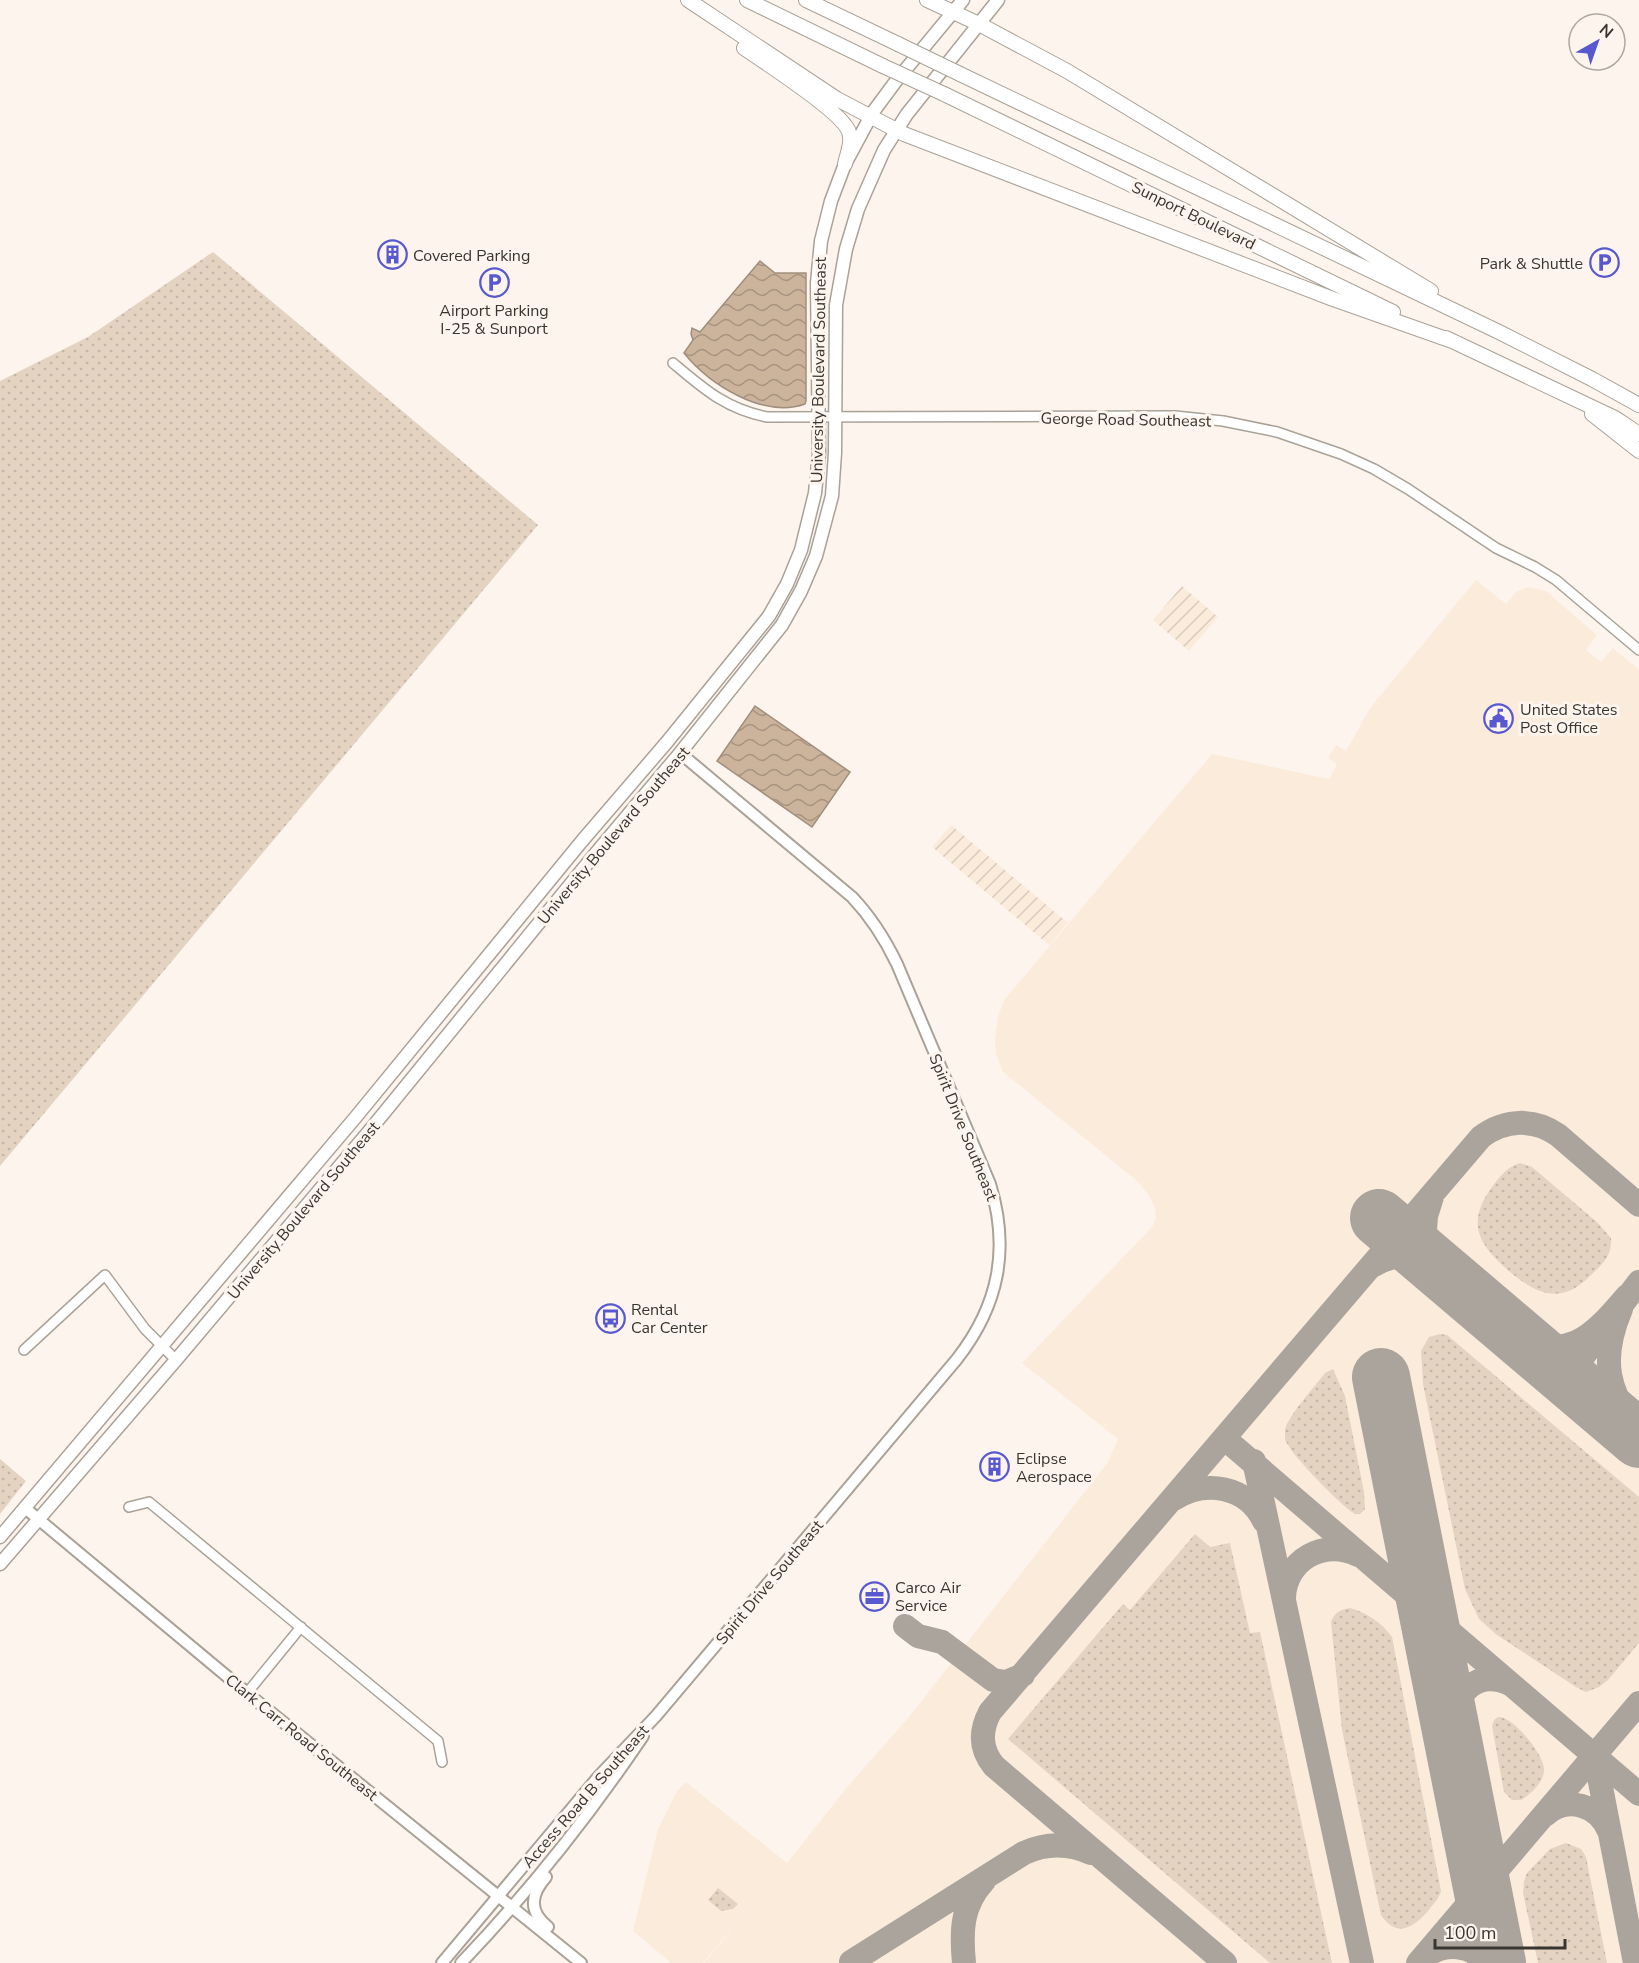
<svg xmlns="http://www.w3.org/2000/svg" width="1639" height="1963" font-family="'Nunito Sans',sans-serif">
<style>
.built{fill:#fbebdb}
.industrial{fill:url(#industrial-furrows)}
.grass{fill:url(#grass-dots)}
.water{fill:url(#water-waves);stroke:#a08e7c;stroke-width:1.5}
.lines{fill:none;stroke-linecap:round;stroke-linejoin:round}
.taxiway{stroke:#aaa49d;stroke-width:24}
.runway{stroke:#aaa49d;stroke-width:58}
.minor-casing{stroke:#aaa197;stroke-width:12}
.tertiary-casing{stroke:#aaa197;stroke-width:14}
.secondary-casing{stroke:#aaa197;stroke-width:15}
.primary-casing{stroke:#aaa197;stroke-width:16}
.minor{stroke:#fff;stroke-width:9}
.tertiary{stroke:#fff;stroke-width:10}
.secondary{stroke:#fff;stroke-width:12}
.primary{stroke:#fff;stroke-width:14}
.primary-bridge-casing{stroke:#aaa197;stroke-width:16;stroke-linecap:butt}
.primary-bridge{stroke:#fff;stroke-width:14}
.labels{text-anchor:middle;stroke-width:6;stroke-linejoin:round;paint-order:stroke}
.street-label{font-size:16px;fill:#393531;stroke:#fdf5ed}
.poi-label{font-size:16px;fill:#393531;stroke:#fdf5ed;text-anchor:start}
</style>
<defs>
<pattern id="industrial-furrows" width="10" height="10" patternUnits="userSpaceOnUse" patternTransform="scale(1.5)"><rect width="10" height="10" fill="#fbebdb"/><path d="M-1 1l2-2M0 10L10 0M9 11l2-2" fill="none" stroke="#d8cabc"/></pattern>
<pattern id="grass-dots" width="8" height="8" patternUnits="userSpaceOnUse" patternTransform="scale(1.5)"><rect width="8" height="8" fill="#e4d3c1"/><path d="M2 2h.1M6 6h.1" fill="none" stroke="#c4b6a6" stroke-width="1.8" stroke-linecap="round"/></pattern>
<pattern id="water-waves" width="16" height="10" patternUnits="userSpaceOnUse" patternTransform="scale(1.5)"><rect width="16" height="10" fill="#ccb49c"/><path d="M0 5q4-4 8 0t8 0" fill="none" stroke="#a79380"/></pattern>
</defs>
<rect width="100%" height="100%" fill="#fdf5ed"/>
<!-- built -->
<path class="built" d="M 1476,580 L 1506,604 L 1516,592 L 1528,587 L 1546,591 L 1597,635 L 1586,650 L 1601,662 L 1613,648 L 1639,670 L 1639,1963 L 704,1963 L 757,1899 L 703,1963 L 671,1963 L 633,1931 L 658,1829 L 677,1791 L 686,1782 L 787,1863 L 848,1786 L 909,1717 L 1108,1462 L 1118,1439 L 1022,1363 L 1152,1227 L 1156,1218 L 1155,1208 L 1148,1194 L 1137,1181 L 1003,1072 L 996,1054 L 995,1039 L 998,1016 L 1004,1000 L 1212,754 L 1329,779 L 1337,764 L 1328,758 L 1336,745 L 1346,751 L 1370,708 Z"/>
<!-- industrial -->
<path class="industrial" d="M 1182,586 L 1218,617 L 1189,651 L 1153,620 Z
M 951,825 L 1068,923 L 1049,945 L 932,847 Z"/>
<!-- grass -->
<path class="grass" d="M 213,252 L 538,525 L 0,1166 L 0,381 L 88,337 Z
M 1520,1163 L 1532,1167 L 1598,1223 L 1611,1238 C 1612,1257 1603,1263 1590,1276 C 1561,1305 1538,1295 1510,1272 C 1479,1245 1465,1224 1492,1187 C 1500,1176 1507,1167 1520,1163 Z
M 1440,1334 L 1447,1335 L 1639,1497 L 1639,1643 L 1608,1680 L 1599,1687 L 1586,1692 L 1576,1687 L 1497,1635 L 1479,1619 L 1465,1589 L 1423,1384 L 1421,1351 L 1429,1337 Z
M 1333,1369 L 1345,1396 L 1364,1492 L 1365,1509 L 1360,1514 C 1355,1514 1356,1515 1352,1512 C 1338,1502 1289,1453 1285,1439 C 1285,1438 1285,1431 1285,1430 C 1287,1417 1316,1385 1325,1373 Z
M 0,1459 L 26,1481 L 0,1514 Z
M 1195,1534 L 1210,1547 L 1230,1543 L 1250,1633 L 1260,1632 L 1332,1963 L 1270,1963 L 1008,1739 L 1123,1604 L 1130,1610 Z
M 1350,1608 C 1367,1613 1381,1622 1392,1637 L 1441,1891 C 1439,1899 1433,1904 1428,1911 C 1414,1927 1397,1939 1381,1915 L 1342,1730 L 1331,1622 C 1335,1612 1339,1610 1350,1608 Z
M 1498,1717 C 1512,1715 1546,1756 1544,1771 C 1543,1783 1531,1794 1521,1800 L 1512,1800 L 1504,1792 L 1492,1726 L 1494,1720 Z
M 1566,1843 L 1581,1849 L 1586,1857 L 1607,1963 L 1538,1963 L 1523,1893 L 1524,1881 L 1527,1873 L 1550,1849 Z
M 718,1888 L 738,1904 L 733,1909 L 721,1911 L 708,1900 Z"/>
<!-- water -->
<path class="water" d="M 760,261 L 775,273 L 806,273 L 806,401 L 805,404 C 763,419 709,384 684,353 L 693,340 L 691,334 L 692,328 L 700,332 Z
M 755,706 L 850,772 L 812,827 L 717,761 Z"/>
<g class="lines">
<!-- taxiway -->
<path class="taxiway" d="M 1432,1197 L 1426,1216 L 1425,1230 L 1429,1247 L 1439,1269 L 1511,1331 C 1567,1365 1591,1338 1627,1296
M 1372,1266 C 1396,1251 1416,1256 1439,1269
M 1621,1309 C 1599,1361 1608,1391 1639,1435
M 1567,1378 L 1639,1282
M 1224,1438 L 1639,1794
M 1254,1461 L 1362,1963
M 1174,1499 C 1205,1479 1247,1486 1264,1521
M 1284,1598 C 1285,1560 1324,1538 1358,1555
M 905,1626 L 918,1636 L 942,1642 L 993,1680 L 1006,1682 L 1023,1675
M 1450,1727 C 1456,1694 1475,1667 1512,1685
M 1595,1756 L 1635,1963
M 1545,1815 C 1567,1795 1598,1805 1609,1831
M 1495,1874 C 1481,1901 1493,1935 1498,1963
M 1425,1957 C 1445,1941 1471,1945 1489,1963
M 851,1962 L 1024,1853 C 1046,1843 1069,1843 1091,1853
M 964,1963 C 961,1932 961,1906 984,1881
M 1225,1963 L 994,1766 C 980,1749 980,1731 990,1712 L 1481,1137 C 1505,1119 1534,1118 1558,1135 L 1639,1205
M 1418,1963 L 1639,1703"/>
<!-- runway -->
<path class="runway" d="M 1379,1218 L 1639,1439
M 1381,1377 L 1497,1963"/>
<defs>
<path id="minor" d="M 673,363 C 704,389 726,409 767,417 L 1175,416 L 1223,421 L 1277,432 L 1341,454 L 1374,469 L 1408,489 L 1496,548 L 1535,567 L 1556,580 L 1639,650
M 24,1350 L 105,1275 L 145,1329 L 176,1360
M 129,1507 L 149,1502 L 438,1741 L 442,1762
M 247,1693 L 301,1627"/>
<path id="tertiary" d="M 25,1508 L 247,1693 L 581,1963
M 546,1877 C 531,1894 528,1911 548,1927
M 442,1963 L 599,1776 L 656,1716 L 957,1359 C 999,1305 1010,1249 990,1184 L 897,964 C 885,939 871,917 852,897 L 680,753
M 461,1963 C 528,1893 589,1816 643,1736"/>
<path id="secondary" d="M 0,1537 L 355,1118 L 582,841 L 667,742 L 769,616 L 787,584 L 801,550 L 815,493 L 819,453 L 817,283 L 821,241 L 831,201 L 845,164 L 873,112 L 896,81 L 963,0
M 0,1564 L 176,1360 L 370,1130 L 596,853 L 680,753 L 782,625 L 801,591 L 816,556 L 832,496 L 835,453 L 836,305 L 846,249 L 858,209 L 884,150 L 907,114 L 998,0"/>
<path id="primary" d="M 688,0 L 837,99 L 904,134 L 1333,299 L 1452,341
M 747,0 L 883,66
M 806,0 L 898,44
M 927,0 L 979,24 L 1067,71 L 1431,291
M 744,48 C 764,62 843,112 849,132 C 853,142 847,154 845,164
M 960,74 L 1499,332 L 1592,379 L 1639,405
M 944,94 L 1393,312
M 1446,338 L 1615,418 L 1639,434
M 1592,414 L 1639,451"/>
</defs>
<!-- minor casing -->
<use href="#minor" class="minor-casing"/>
<!-- tertiary casing -->
<use href="#tertiary" class="tertiary-casing"/>
<!-- secondary casing -->
<use href="#secondary" class="secondary-casing"/>
<!-- primary casing -->
<use href="#primary" class="primary-casing"/>
<!-- minor -->
<use href="#minor" class="minor"/>
<!-- tertiary -->
<use href="#tertiary" class="tertiary"/>
<!-- secondary -->
<use href="#secondary" class="secondary"/>
<!-- primary -->
<use href="#primary" class="primary"/>
<defs>
<path id="primary-bridge" d="M 898,44 L 960,74
M 883,66 L 944,94"/>
</defs>
<!-- primary-bridge casing -->
<use href="#primary-bridge" class="primary-bridge-casing"/>
<!-- primary-bridge -->
<use href="#primary-bridge" class="primary-bridge"/>
</g>
<!-- icons -->
<defs>
<symbol id="building-ring" viewBox="-11 -11 22 22"><circle r="9.5" fill="#fdf5ed" stroke="#5858d0" stroke-width="1.5"/><path d="M-4-6H4V6H1V3H-1V6H-4ZM-2.5-4.3h1.7v1.8h-1.7ZM.8-4.3h1.7v1.8H.8ZM-2.5-1h1.7V.8h-1.7ZM.8-1h1.7V.8H.8Z" fill="#5858d0"/></symbol>
<symbol id="parking-ring" viewBox="-11 -11 22 22"><circle r="9.5" fill="#fdf5ed" stroke="#5858d0" stroke-width="1.5"/><path d="M-3.5-5.5H1a3.5 3.5 0 0 1 0 7H-1V5.5H-3.5ZM-1-3.4V-.6H.8a1.4 1.4 0 0 0 0-2.8Z" fill="#5858d0"/></symbol>
<symbol id="civic-ring" viewBox="-11 -11 22 22"><circle r="9.5" fill="#fdf5ed" stroke="#5858d0" stroke-width="1.5"/><path d="M-.6-6.5H3V-4.5H.6V-3L4-1V1h2V6H-6V1h2V-1L-.6-3ZM-1.2 2.5V6h2.4V2.5Z" fill="#5858d0"/></symbol>
<symbol id="bus-ring" viewBox="-11 -11 22 22"><circle r="9.5" fill="#fdf5ed" stroke="#5858d0" stroke-width="1.5"/><path d="M-5-6H5V4H4V6H2V4H-2V6H-4V4H-5ZM-3.5-4V0h7V-4ZM-3.5 1.2v1.5H-2V1.2ZM2 1.2v1.5H3.5V1.2Z" fill="#5858d0"/></symbol>
<symbol id="office-ring" viewBox="-11 -11 22 22"><circle r="9.5" fill="#fdf5ed" stroke="#5858d0" stroke-width="1.5"/><path d="M-6-3h4V-5.5h4V-3h4V5H-6ZM-1-4.5V-3h2v-1.5ZM-6 0V1H6V0Z" fill="#5858d0"/></symbol>
</defs>
<g fill-rule="evenodd">
<use href="#building-ring" x="376" y="238" width="33" height="33"/>
<use href="#parking-ring" x="1588" y="246" width="33" height="33"/>
<use href="#parking-ring" x="478" y="266" width="33" height="33"/>
<use href="#civic-ring" x="1482" y="702" width="33" height="33"/>
<use href="#bus-ring" x="594" y="1302" width="33" height="33"/>
<use href="#building-ring" x="978" y="1450" width="33" height="33"/>
<use href="#office-ring" x="858" y="1580" width="33" height="33"/>
</g>
<g class="labels">
<!-- street labels -->
<g class="street-label">
<text transform="translate(1194 215) rotate(26)" y="6">Sunport Boulevard</text>
<text transform="translate(818 370) rotate(-89)" y="6">University Boulevard Southeast</text>
<text transform="translate(1126 419) rotate(1)" y="6">George Road Southeast</text>
<text transform="translate(613 835) rotate(-50)" y="6">University Boulevard Southeast</text>
<text transform="translate(964 1127) rotate(68)" y="6">Spirit Drive Southeast</text>
<text transform="translate(303 1210) rotate(-50)" y="6">University Boulevard Southeast</text>
<text transform="translate(769 1582) rotate(-50)" y="6">Spirit Drive Southeast</text>
<text transform="translate(302 1737) rotate(39)" y="6">Clark Carr Road Southeast</text>
<text transform="translate(585 1796) rotate(-49)" y="6">Access Road B Southeast</text>
</g>
<!-- poi labels -->
<g class="poi-label">
<text x="413" y="261">Covered Parking</text>
<text x="1583" y="269" text-anchor="end">Park &amp; Shuttle</text>
<text x="494" y="316" text-anchor="middle">Airport Parking<tspan x="494" dy="18">I-25 &amp; Sunport</tspan></text>
<text x="1520" y="715">United States<tspan x="1520" dy="18">Post Office</tspan></text>
<text x="631" y="1315">Rental<tspan x="631" dy="18">Car Center</tspan></text>
<text x="1016" y="1464">Eclipse<tspan x="1016" dy="18">Aerospace</tspan></text>
<text x="895" y="1593">Carco Air<tspan x="895" dy="18">Service</tspan></text>
</g>
</g>
<!-- north arrow -->
<g transform="translate(1597 42) rotate(40)"><circle r="28" fill="#fdf5ed" stroke="#afa8a2" stroke-width="1.5"/>
<path d="M0-4.5L10 22L0 15L-10 22Z" fill="#5858d0"/>
<text y="-9" font-size="16" font-weight="bold" text-anchor="middle" fill="#393531">N</text>
</g>
<!-- scale -->
<path d="M1435 1939v9h130v-9" fill="none" stroke="#393531" stroke-width="3"/>
<text x="1444" y="1939" font-size="18" fill="#393531" stroke="#fdf5ed" stroke-width="4.5" paint-order="stroke">100 m</text>
</svg>
